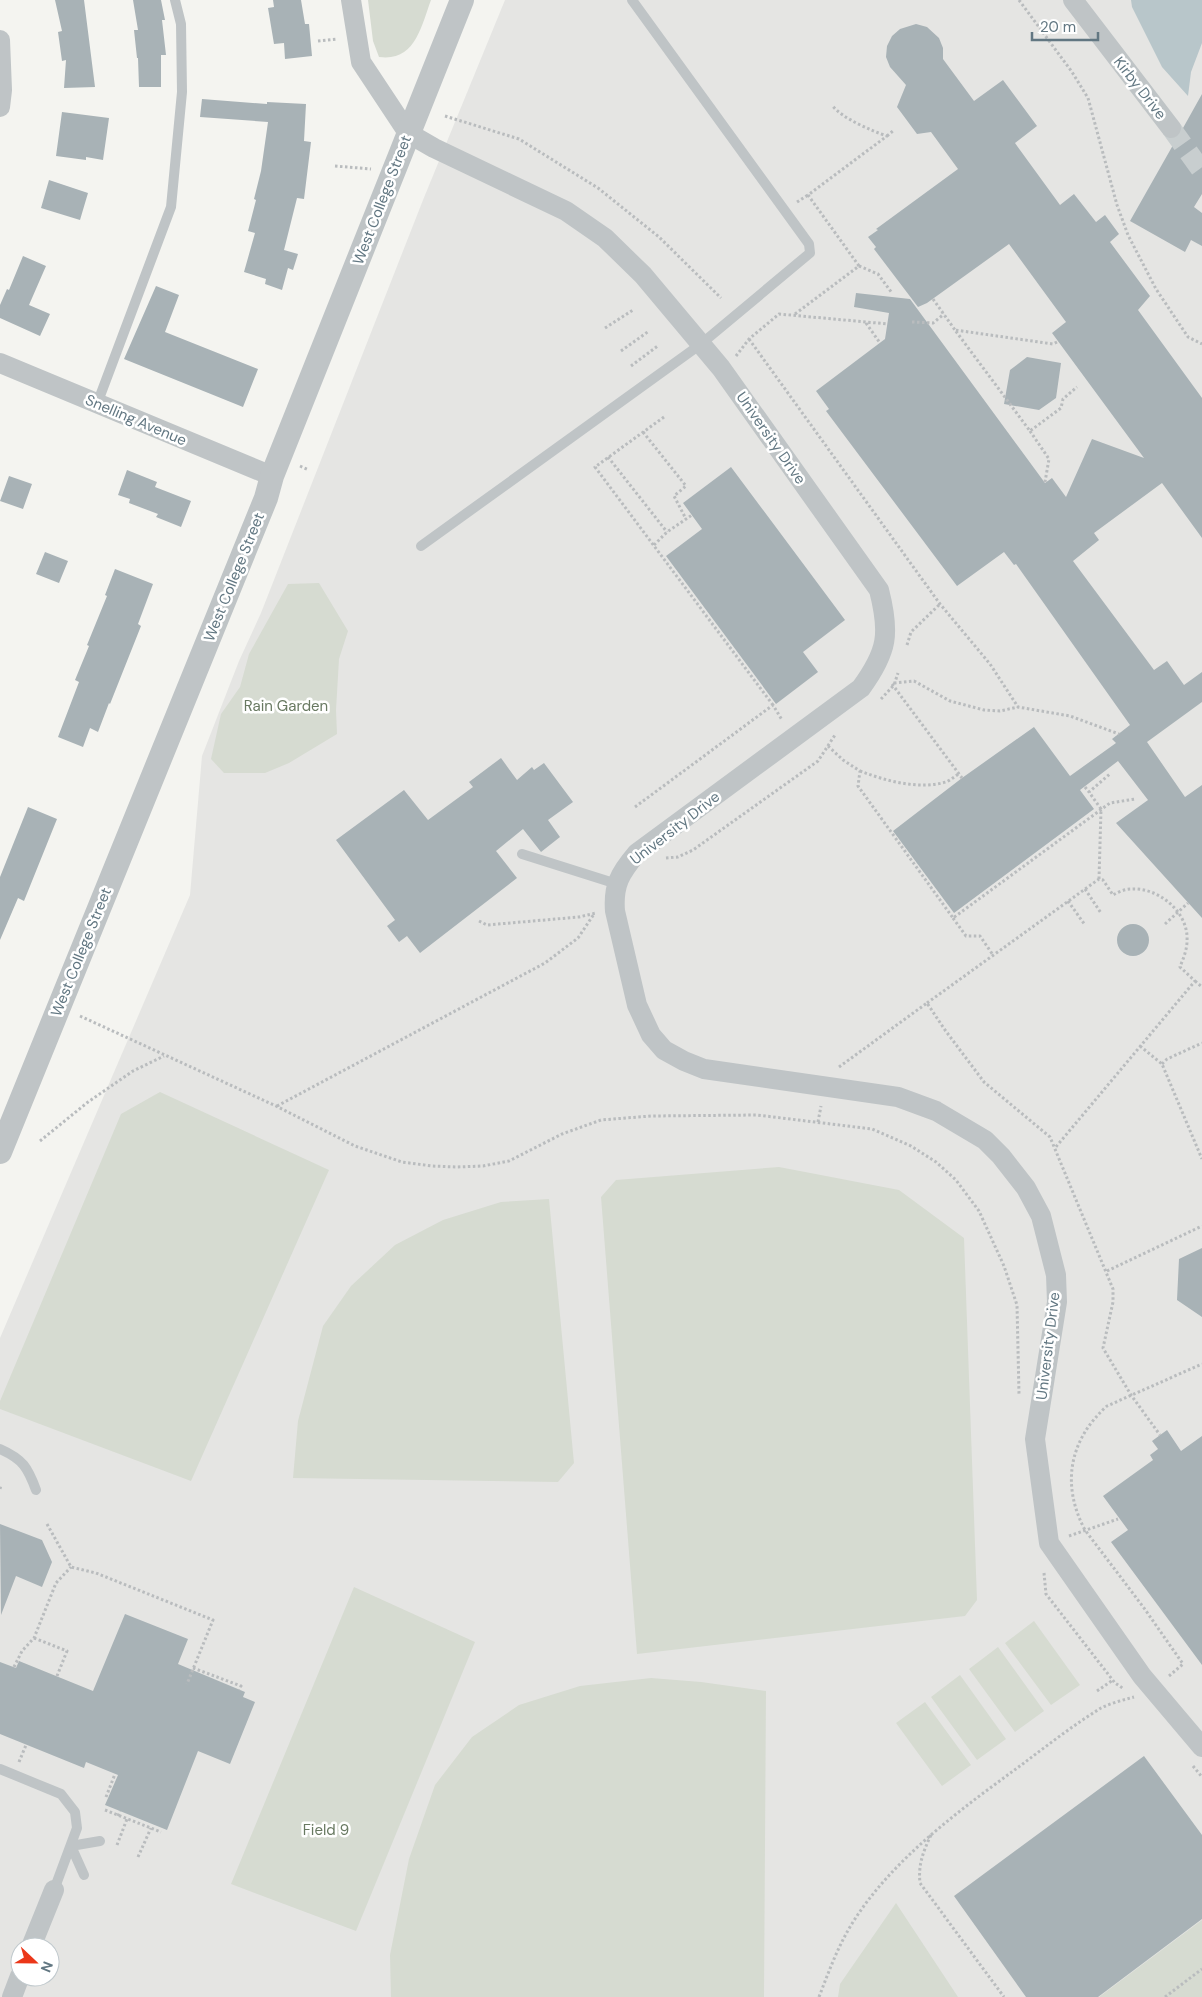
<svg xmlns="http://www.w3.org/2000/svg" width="1202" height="1997" font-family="'DM Sans',sans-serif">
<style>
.built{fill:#e5e5e3;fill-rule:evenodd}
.green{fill:#d6dbd1}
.water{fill:#b8c6ca}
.building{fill:#a8b2b6}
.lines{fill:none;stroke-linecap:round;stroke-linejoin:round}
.minor-tunnel{stroke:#c8cecf;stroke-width:20;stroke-dasharray:20 10;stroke-linecap:butt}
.path{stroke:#b9bcbe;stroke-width:3;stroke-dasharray:2.5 2.5;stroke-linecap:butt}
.service{stroke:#bfc4c6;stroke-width:10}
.minor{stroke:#bfc4c6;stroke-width:20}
.tertiary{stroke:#bfc4c6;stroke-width:24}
.labels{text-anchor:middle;stroke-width:5;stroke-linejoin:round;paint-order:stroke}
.street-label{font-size:15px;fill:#627782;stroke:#fff}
.park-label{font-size:15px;fill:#687961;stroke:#fff}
</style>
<rect width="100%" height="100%" fill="#f4f4f0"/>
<!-- built -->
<path class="built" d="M 505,0 L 1202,0 L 1202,1997 L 0,1997 L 0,1338 L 190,895 L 202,756 L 239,661 L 261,613 L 423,200 ZM 20,1947 L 50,1947 L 50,1977 L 20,1977 Z"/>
<!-- green -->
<path class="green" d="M 368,0 L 431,0 C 421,27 415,62 379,57 L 373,41 Z
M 319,583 L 348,631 L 339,659 L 336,710 L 337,734 L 289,763 L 265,773 L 224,773 L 211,759 L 221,714 L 240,687 L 249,654 L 288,584 Z
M 160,1092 L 329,1170 L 191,1481 L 0,1409 L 0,1401 L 121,1114 Z
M 779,1167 L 899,1190 L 964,1238 L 977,1600 L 965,1616 L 637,1654 L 601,1197 L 616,1180 Z
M 549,1199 L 574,1463 L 558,1482 L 293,1478 L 298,1421 L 323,1326 L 351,1286 L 395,1245 L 443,1220 L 501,1202 Z
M 354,1587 L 475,1642 L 356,1931 L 231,1884 Z
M 1034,1621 L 1080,1685 L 1051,1705 L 1005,1643 Z
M 998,1647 L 1044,1711 L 1015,1732 L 969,1669 Z
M 960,1675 L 1006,1739 L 977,1760 L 931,1697 Z
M 651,1678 L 701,1682 L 766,1691 L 764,1997 L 391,1997 L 390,1955 L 409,1859 L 435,1785 L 472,1737 L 519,1705 L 580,1686 Z
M 925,1702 L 971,1765 L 942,1786 L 896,1723 Z
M 896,1903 L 958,1997 L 838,1997 L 840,1984 Z
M 1202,1920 L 1202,1997 L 1099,1997 Z"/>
<!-- water -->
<path class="water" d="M 1131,0 L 1202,0 L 1202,43 L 1191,72 L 1188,96 L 1162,67 L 1132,7 Z"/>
<!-- building -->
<path class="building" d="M 55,0 L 84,0 L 95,87 L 64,88 L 66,60 L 62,61 L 58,32 L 62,31 Z
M 133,0 L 161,0 L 165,20 L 162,20 L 166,55 L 161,55 L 161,87 L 139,87 L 138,58 L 137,58 L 134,30 L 138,30 Z
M 273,0 L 301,0 L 305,24 L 309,24 L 312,56 L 285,59 L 284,43 L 274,44 L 268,8 L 274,7 Z
M 916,24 L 927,27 L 939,38 L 943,48 L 943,59 L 974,101 L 1003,80 L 1037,126 L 1015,143 L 1060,205 L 1074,194 L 1096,222 L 1105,215 L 1119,234 L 1110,242 L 1150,296 L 1138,310 L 1202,398 L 1202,538 L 1162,483 L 1094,533 L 1099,540 L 1073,561 L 1154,670 L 1167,661 L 1184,685 L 1202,672 L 1202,702 L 1147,742 L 1185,797 L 1202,785 L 1202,918 L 1116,823 L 1148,800 L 1118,761 L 1080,790 L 1094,809 L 954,913 L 893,831 L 962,778 L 1034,727 L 1070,776 L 1116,743 L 1112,739 L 1130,725 L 1016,564 L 1014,565 L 1004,552 L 957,586 L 826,411 L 829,409 L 816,391 L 885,339 L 889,313 L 854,307 L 856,293 L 910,299 L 1045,483 L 1052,478 L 1066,497 L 1092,439 L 1144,458 L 1052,333 L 1066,322 L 1009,244 L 927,303 L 918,307 L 874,249 L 876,247 L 868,237 L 878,230 L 876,229 L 958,169 L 931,132 L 917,134 L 897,107 L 906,85 L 890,67 L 886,57 L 887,46 L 892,36 L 900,29 Z
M 1202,94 L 1202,194 L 1194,207 L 1202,213 L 1202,246 L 1191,240 L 1185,252 L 1130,221 L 1177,138 L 1182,133 L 1183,128 Z
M 202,99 L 267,104 L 267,102 L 306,104 L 304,141 L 311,142 L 304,199 L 297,198 L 284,250 L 298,254 L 293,270 L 288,268 L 282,290 L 265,284 L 266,279 L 244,272 L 255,233 L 248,231 L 256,200 L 254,199 L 261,171 L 268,122 L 200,117 Z
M 62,112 L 109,118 L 103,160 L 86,157 L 86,160 L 56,156 Z
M 49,180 L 88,193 L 80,220 L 41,208 Z
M 23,256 L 46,266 L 29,305 L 50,314 L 40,336 L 0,318 L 0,305 L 7,289 L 9,290 Z
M 156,286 L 179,295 L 165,332 L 258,369 L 243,407 L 124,359 Z
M 1027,357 L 1061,363 L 1056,398 L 1039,410 L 1004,404 L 1010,370 Z
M 731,467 L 845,620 L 803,652 L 818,672 L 776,704 L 666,556 L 702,529 L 683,503 Z
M 127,470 L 157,482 L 155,487 L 191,501 L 181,527 L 156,517 L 158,514 L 129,503 L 130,499 L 118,495 Z
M 9,476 L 32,484 L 23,509 L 0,501 Z
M 45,552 L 68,561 L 59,583 L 36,574 Z
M 115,569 L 153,584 L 138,624 L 141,626 L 110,704 L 109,703 L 98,732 L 90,728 L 83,747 L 58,737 L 79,682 L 75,680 L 89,646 L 87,645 L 107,596 L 105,595 Z
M 501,758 L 517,780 L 532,767 L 534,770 L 544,763 L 573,802 L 548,820 L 560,837 L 541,852 L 523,829 L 496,851 L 517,878 L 420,953 L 407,936 L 399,942 L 387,926 L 395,920 L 336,840 L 404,790 L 428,820 L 473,787 L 469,782 Z
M 28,807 L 57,819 L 24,901 L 18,898 L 0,940 L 0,877 Z
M1117 940a16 16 0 1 1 32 0a16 16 0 1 1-32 0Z
M 1202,1248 L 1202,1317 L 1177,1300 L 1179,1259 Z
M 1167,1430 L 1181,1451 L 1202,1436 L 1202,1665 L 1111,1542 L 1128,1530 L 1103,1496 L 1153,1460 L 1150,1455 L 1158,1449 L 1152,1441 Z
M 0,1524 L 42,1540 L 52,1562 L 42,1587 L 16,1576 L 1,1615 Z
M 125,1614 L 188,1639 L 178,1664 L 245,1692 L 243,1697 L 255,1702 L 230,1764 L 198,1751 L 167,1830 L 105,1805 L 118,1775 L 86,1762 L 84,1768 L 0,1734 L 0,1662 L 16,1668 L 19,1661 L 93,1691 Z
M 1144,1756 L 1202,1835 L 1202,1919 L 1098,1997 L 1026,1997 L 954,1896 Z"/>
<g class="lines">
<!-- minor-tunnel -->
<path class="minor-tunnel" d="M 1171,128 L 1202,171"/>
<!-- path -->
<path class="path" d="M 1019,0 L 1072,72 L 1088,98 L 1117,205 L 1128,235 L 1156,289 L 1188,337 L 1202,344
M 318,41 L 337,39
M 445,116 L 519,139 L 598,188 L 659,237 L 721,298
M 887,136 L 894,130
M 335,166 L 371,169
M 797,202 L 808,195
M 859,266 L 878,274 L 892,293
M 933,299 L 955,330
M 795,314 L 859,266 L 808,195 L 887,136 C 872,131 841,118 832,105
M 912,322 L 933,323 L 944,314
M 866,323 L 880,343
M 605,328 L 633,310
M 749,339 L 940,604 L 990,664 L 1018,707 L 1070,716 L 1119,734
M 1057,342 L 1053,344 L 955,330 L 1030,431 L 1061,408 L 1063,399 L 1077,387
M 621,351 L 649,331
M 736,356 L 749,339 L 779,314 L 888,324
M 631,366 L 659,345
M 664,417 L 595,467 L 773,705
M 1030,431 L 1049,459 L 1045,482
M 643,432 L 686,486 L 674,496 L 686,519
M 608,457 L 667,532
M 300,466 L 309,470
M 654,545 L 667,532 L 692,515
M 907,645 L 911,632 L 940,604
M 894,683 L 914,681 L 950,701 L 984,710 L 1000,711 L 1018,707
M 892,684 L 962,778
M 881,699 L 894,685 L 898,673
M 828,746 L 843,760 L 860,771 L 858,786 L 953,918 L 1110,803 L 1135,799
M 860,771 C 886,781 919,790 946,782 C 951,780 955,776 960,773
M 1085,787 L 1089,792
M 635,807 L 773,705 L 782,720
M 666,858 L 678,857 L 693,850 L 818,761 L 835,735
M 1099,879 L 1101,809 L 1089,792 L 1111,773
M 1085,889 L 1101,913
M 1068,901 L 1085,925
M 953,918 L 966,936 L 980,936 L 993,955
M 479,921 L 487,925 L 579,917 L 596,913
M 1165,924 L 1188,903
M 1195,981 L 1202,987
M 927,1003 L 1099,879 L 1103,880 L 1113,895 C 1118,892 1125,889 1131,889 C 1158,887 1189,912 1187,941 C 1187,950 1183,959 1180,967 L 1195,981 L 1055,1148
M 80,1016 L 276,1106 L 355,1146 L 402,1162 L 432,1166 L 456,1167 L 483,1166 L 509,1161 L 562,1134 L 601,1120 L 651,1116 L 757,1115 L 872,1129 L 911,1146 L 936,1162 L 956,1180 L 979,1211 L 1004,1266 L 1017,1305 L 1019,1394
M 1140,1046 L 1162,1064 L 1202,1159
M 1162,1064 L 1167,1059 L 1202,1043
M 839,1067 L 927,1003 L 945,1030 L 984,1082 L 1050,1137 L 1113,1289 L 1113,1302 L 1103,1348 L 1131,1395 L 1160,1435
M 277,1106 L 545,963 L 578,938 L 594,914
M 818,1122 L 821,1106
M 40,1141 L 88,1102 L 133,1071 L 164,1056
M 1107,1271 L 1202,1226
M 0,1489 L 1,1485
M 47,1524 L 71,1567 L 96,1573 L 213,1620 L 187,1684
M 1069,1536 L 1118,1519
M 1044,1573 L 1046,1594 L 1115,1683 L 1124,1689
M 34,1638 L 67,1651 L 57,1676
M 14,1667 L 22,1651 L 34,1638 L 56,1583 L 71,1567
M 193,1668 L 241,1686 L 239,1690
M 1169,1676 L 1183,1664 L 1144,1608 L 1085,1530 C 1061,1485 1069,1440 1107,1406 L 1202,1364
M 1097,1691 L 1113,1680
M 19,1762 L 26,1745
M 1193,1766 L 1202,1777
M 106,1797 L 115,1774
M 105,1810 L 161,1832
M 118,1816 L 120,1811
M 931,1835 C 923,1852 918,1865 920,1883 L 1004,1997
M 117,1845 L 127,1819
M 138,1857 L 151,1828
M 819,1997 C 829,1971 838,1946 853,1922 C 894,1857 964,1807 1024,1763 C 1049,1744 1075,1724 1101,1708 C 1111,1703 1123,1700 1134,1697
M 1165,1997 L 1202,1969"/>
<!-- service -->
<path class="service" d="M 97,404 L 171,207 L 182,92 L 181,24 L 175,0
M 421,546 L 701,344 L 810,253 L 809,244 L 632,0
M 522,854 L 617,884
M 0,1449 C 23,1459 28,1468 36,1490
M 0,1769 L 61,1794 L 75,1812 L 77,1828 L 54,1890
M 84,1875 L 71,1846 L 100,1841"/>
<!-- minor -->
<path class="minor" d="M 351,0 L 361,62 L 408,133 L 434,148 L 566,211 L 605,238 L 643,275 L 721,368 L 879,590 C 890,633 888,651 861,688 L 637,853 C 620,873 613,885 615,911 L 637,1005 L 651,1035 L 664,1050 L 684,1061 L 704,1069 L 898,1097 L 936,1111 L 985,1140 L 1001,1156 L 1026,1188 L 1041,1216 L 1056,1275 L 1057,1302 L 1035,1439 L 1049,1543 L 1142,1676 L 1202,1747
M 1073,0 L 1171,128
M 0,40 L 2,90 L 0,107
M 0,363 L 272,476
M 31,1947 L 54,1890
M 12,1997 L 20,1976"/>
<!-- tertiary -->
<path class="tertiary" d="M 0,1152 L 266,498 L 272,476 L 462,0"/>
</g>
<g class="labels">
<!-- street labels -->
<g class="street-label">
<text transform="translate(1140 88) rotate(52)" y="5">Kirby Drive</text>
<text transform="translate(382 200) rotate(-69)" y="5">West College Street</text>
<text transform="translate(136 420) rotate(23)" y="5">Snelling Avenue</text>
<text transform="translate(771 438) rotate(55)" y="5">University Drive</text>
<text transform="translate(234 577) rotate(-68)" y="5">West College Street</text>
<text transform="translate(675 828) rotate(-38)" y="5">University Drive</text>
<text transform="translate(81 952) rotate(-68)" y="5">West College Street</text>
<text transform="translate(1048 1346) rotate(-83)" y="5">University Drive</text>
</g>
<!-- park labels -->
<g class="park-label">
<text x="286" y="711">Rain Garden</text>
<text x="326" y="1835">Field 9</text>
</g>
</g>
<!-- north arrow -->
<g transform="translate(35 1962) rotate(112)"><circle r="24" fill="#ffffff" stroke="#c0c9cd"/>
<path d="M0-4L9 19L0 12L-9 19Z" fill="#eb3719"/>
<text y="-8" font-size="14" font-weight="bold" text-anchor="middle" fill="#627782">N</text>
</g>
<!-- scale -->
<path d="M1032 32v8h66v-8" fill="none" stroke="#627782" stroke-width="2.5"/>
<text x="1040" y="32" font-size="15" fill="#627782" stroke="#ffffff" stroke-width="4" paint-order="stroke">20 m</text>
</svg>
